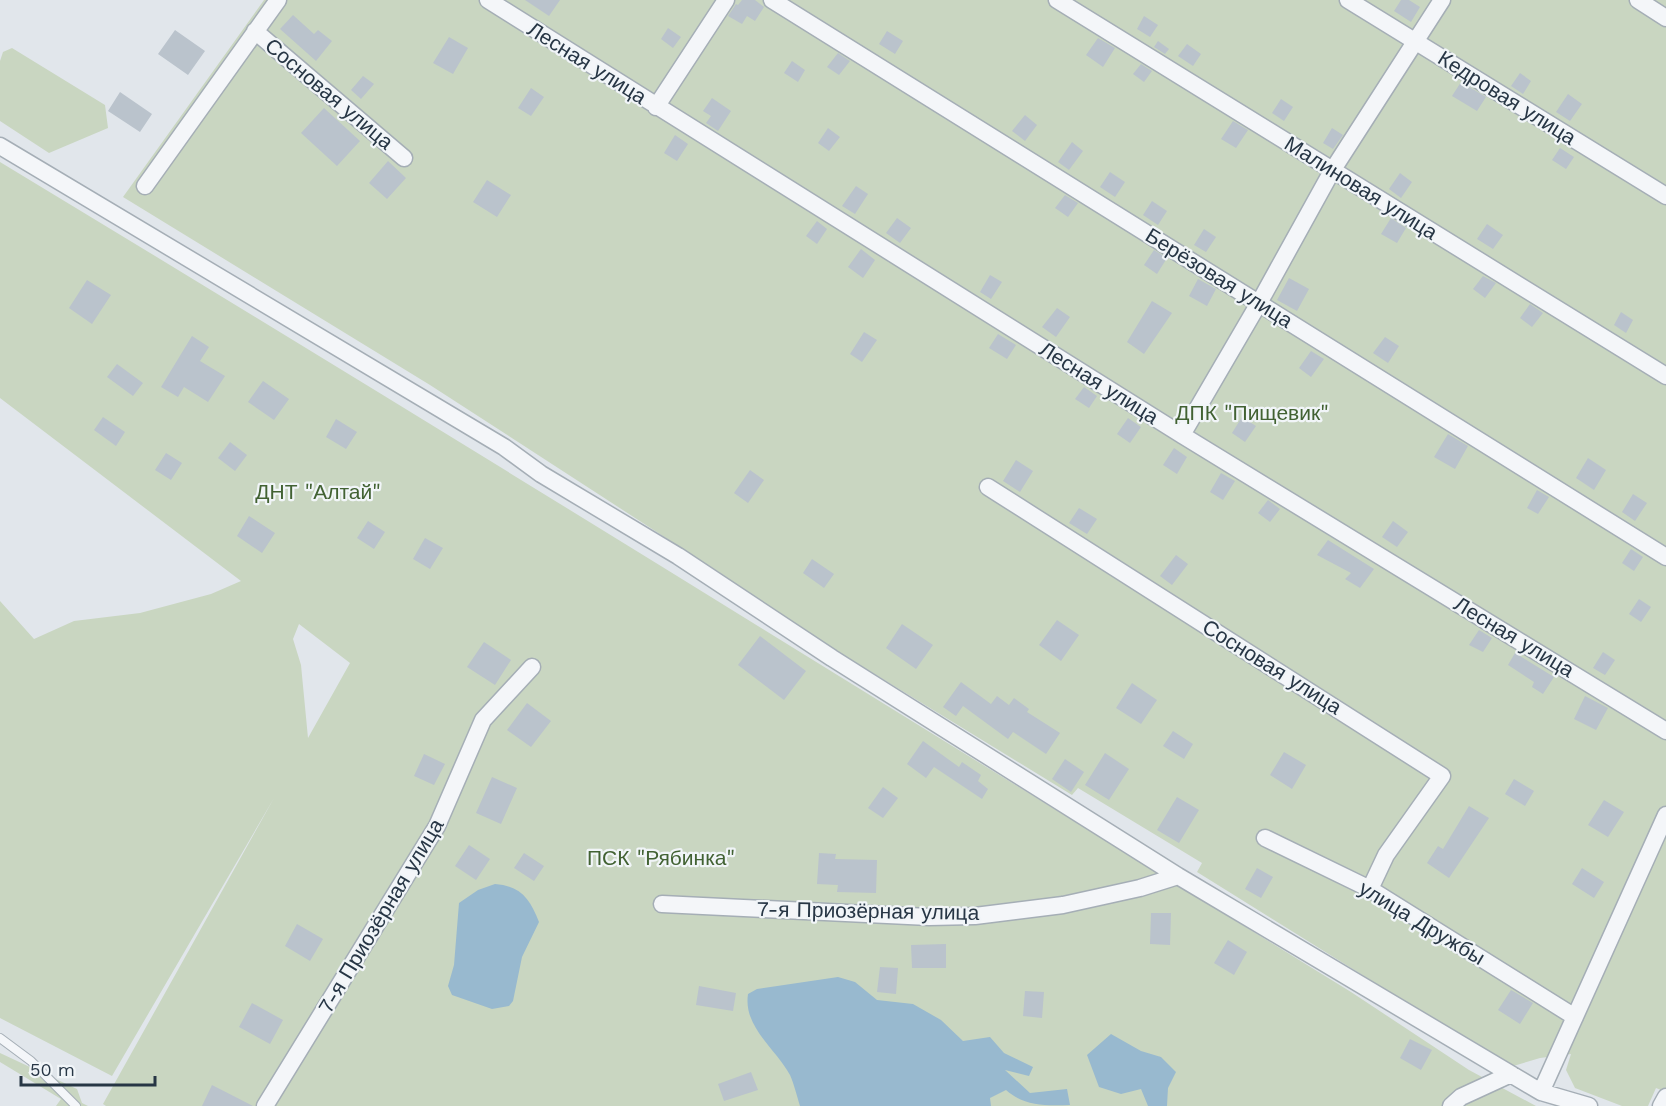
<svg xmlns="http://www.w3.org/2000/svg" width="1666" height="1106" font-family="'Work Sans',sans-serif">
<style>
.green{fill:#c9d6c1;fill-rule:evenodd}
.water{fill:#98b9cf}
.building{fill:#bac3cc}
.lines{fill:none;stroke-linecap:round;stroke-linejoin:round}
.lane-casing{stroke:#a5aeb6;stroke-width:10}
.street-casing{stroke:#a5aeb6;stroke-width:19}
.lane{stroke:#f4f6f9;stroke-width:8}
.street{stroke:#f4f6f9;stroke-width:16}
.labels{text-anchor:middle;stroke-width:4.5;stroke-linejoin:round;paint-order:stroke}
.street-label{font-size:21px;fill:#273645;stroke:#f1f5f8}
.park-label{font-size:21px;fill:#426233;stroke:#f1f5f8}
</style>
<rect width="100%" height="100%" fill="#e1e6eb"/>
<!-- green -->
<path class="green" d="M 264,0 L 1666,0 L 1666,1092 L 1656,1088 L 1648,1106 L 1622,1106 L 1575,1088 L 1566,1070 L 1571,1054 L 1540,1058 L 1510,1067 L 1197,872 L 1202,863 L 1078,788 L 1072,795 L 806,632 L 720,573 L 430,385 L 123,197 Z
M 12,48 L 105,105 L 108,128 L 49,153 L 0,121 L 0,61 L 3,52 Z
M 0,162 C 452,435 901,715 1351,992 L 1469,1070 L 1536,1106 L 106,1106 L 103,1104 L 274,798 L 112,1076 L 0,1018 L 0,601 L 34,639 L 74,621 L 140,613 L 211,594 L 241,581 L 0,398 ZM 299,624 L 350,663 L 308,738 L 301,665 L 293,639 Z
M 0,1053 L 77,1089 L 82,1103 L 88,1106 L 56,1106 L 61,1099 L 0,1062 Z"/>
<!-- water -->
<path class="water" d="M 495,884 C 521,886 530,899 539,922 L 522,957 L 513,1001 L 509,1006 L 492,1009 L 452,995 L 448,986 L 454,965 L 459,903 L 478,890 Z
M 838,977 L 855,982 L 877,1000 L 913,1004 L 941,1020 L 963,1041 L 990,1037 L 1004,1053 L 1033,1067 L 1029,1076 L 1005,1070 L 1030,1093 L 1067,1089 L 1070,1105 C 1045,1106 1024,1106 1006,1090 L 990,1098 L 991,1106 L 800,1106 C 797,1096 794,1084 790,1075 C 776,1049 743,1027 748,994 L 757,989 Z
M 1111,1034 L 1141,1051 L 1161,1057 L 1176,1072 L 1168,1088 L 1167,1106 L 1148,1106 L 1141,1089 L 1121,1094 L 1099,1087 L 1087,1055 Z"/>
<!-- building -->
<path class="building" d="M 525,0 L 560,0 L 549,16 Z
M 742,0 L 755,0 L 764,7 L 755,21 L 747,16 L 742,24 L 728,16 L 736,4 L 738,5 Z
M 1401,0 L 1409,0 L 1420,7 L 1411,22 L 1394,11 Z
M 293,15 L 314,34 L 318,30 L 332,41 L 316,61 L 280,29 Z
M 1144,16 L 1158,25 L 1150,37 L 1137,29 Z
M 668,28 L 681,37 L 673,48 L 661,39 Z
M 175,30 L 205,51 L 188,75 L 158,54 Z
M 887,31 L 903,41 L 895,54 L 879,44 Z
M 449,37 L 468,48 L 453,74 L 433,63 Z
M 1098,38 L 1115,48 L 1103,67 L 1086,55 Z
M 1158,41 L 1169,49 L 1165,54 L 1154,47 Z
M 1187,44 L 1201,54 L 1193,66 L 1178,56 Z
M 838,53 L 850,61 L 839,75 L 827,67 Z
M 792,61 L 805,70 L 798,82 L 784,73 Z
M 1141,64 L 1152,71 L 1144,82 L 1133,74 Z
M 1520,73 L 1531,81 L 1523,94 L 1511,86 Z
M 363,76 L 374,84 L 361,99 L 351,90 Z
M 1461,82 L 1486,97 L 1477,111 L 1452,96 Z
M 531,88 L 544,97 L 531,116 L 518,108 Z
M 120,92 L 152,114 L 140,132 L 108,111 Z
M 1568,94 L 1582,104 L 1570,121 L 1556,112 Z
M 712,98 L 731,111 L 718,131 L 706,123 L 711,116 L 703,111 Z
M 1281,99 L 1293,107 L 1284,121 L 1272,113 Z
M 324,108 L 360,141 L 337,166 L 301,133 Z
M 1025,115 L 1037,125 L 1025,141 L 1012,131 Z
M 1233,121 L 1248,130 L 1236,148 L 1221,139 Z
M 828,128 L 840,137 L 829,151 L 818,143 Z
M 1332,128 L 1343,135 L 1333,149 L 1323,143 Z
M 675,135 L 688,144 L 677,161 L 664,153 Z
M 1072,142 L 1083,151 L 1069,170 L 1058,162 Z
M 1560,148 L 1574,157 L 1566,169 L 1552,160 Z
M 388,161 L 406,178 L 387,199 L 369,183 Z
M 1110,172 L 1125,182 L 1115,197 L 1100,187 Z
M 1400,173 L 1412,182 L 1401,198 L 1389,189 Z
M 487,180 L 511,195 L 497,217 L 473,202 Z
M 856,186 L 868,194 L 855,214 L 842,206 Z
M 1065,195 L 1078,203 L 1068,217 L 1055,208 Z
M 1152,201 L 1167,211 L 1158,225 L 1143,215 Z
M 897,218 L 911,228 L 900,243 L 886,233 Z
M 1391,218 L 1406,228 L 1397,243 L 1381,234 Z
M 817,221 L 827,229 L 817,244 L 806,236 Z
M 1487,224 L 1503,235 L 1493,249 L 1477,239 Z
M 1204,229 L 1216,237 L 1206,252 L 1194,245 Z
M 861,249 L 875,260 L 863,278 L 848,267 Z
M 1154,250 L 1167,258 L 1157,274 L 1144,265 Z
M 990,275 L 1002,282 L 991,299 L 980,292 Z
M 1483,276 L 1496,283 L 1485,298 L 1473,289 Z
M 1289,278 L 1309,289 L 1297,311 L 1277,300 Z
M 1198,279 L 1216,289 L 1207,306 L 1189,296 Z
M 87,280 L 111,295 L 92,324 L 69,308 Z
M 1152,301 L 1172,313 L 1144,354 L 1127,342 Z
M 1530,304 L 1543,313 L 1532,327 L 1520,318 Z
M 1057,308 L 1070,317 L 1056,337 L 1042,327 Z
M 1621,312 L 1633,320 L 1626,333 L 1614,325 Z
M 864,332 L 877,340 L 862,362 L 850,354 Z
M 998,334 L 1016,345 L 1007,359 L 989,348 Z
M 192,336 L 209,347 L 200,361 L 225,376 L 208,402 L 184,387 L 178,397 L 161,387 Z
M 1385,337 L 1399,346 L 1388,363 L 1373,353 Z
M 1311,351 L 1324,359 L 1311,377 L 1299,368 Z
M 117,364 L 143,383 L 133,396 L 107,377 Z
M 263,381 L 289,399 L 274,420 L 248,402 Z
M 1084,387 L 1097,396 L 1089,408 L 1075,399 Z
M 103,417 L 125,432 L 116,446 L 94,430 Z
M 1242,417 L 1256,426 L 1245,442 L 1232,433 Z
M 1128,418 L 1141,427 L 1130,443 L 1117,434 Z
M 336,419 L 357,432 L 346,449 L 326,437 Z
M 1448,434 L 1468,446 L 1455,469 L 1434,457 Z
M 230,442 L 247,455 L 235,471 L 218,458 Z
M 1174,448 L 1187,457 L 1177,474 L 1163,465 Z
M 166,453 L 182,463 L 171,480 L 155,470 Z
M 1588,458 L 1606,470 L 1594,490 L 1576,478 Z
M 1016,460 L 1033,471 L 1020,492 L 1003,481 Z
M 750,470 L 764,480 L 748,503 L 734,493 Z
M 1221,473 L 1235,481 L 1223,500 L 1210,492 Z
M 1537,490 L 1549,497 L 1538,514 L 1527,508 Z
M 1633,494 L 1647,503 L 1635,521 L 1622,512 Z
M 1268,500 L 1280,509 L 1270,522 L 1258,513 Z
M 1079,508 L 1097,519 L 1087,534 L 1069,523 Z
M 249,516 L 275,533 L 262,553 L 237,536 Z
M 368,521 L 385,532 L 374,549 L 357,538 Z
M 1393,521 L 1408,532 L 1397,547 L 1382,537 Z
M 425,538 L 443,548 L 430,569 L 413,559 Z
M 1328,540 L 1374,569 L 1360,588 L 1345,579 L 1351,573 L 1317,555 Z
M 1631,549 L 1643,557 L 1634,571 L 1622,563 Z
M 1176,555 L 1188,564 L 1172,585 L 1160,576 Z
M 812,559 L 834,574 L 824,588 L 803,573 Z
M 1639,599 L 1651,607 L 1641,622 L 1629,614 Z
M 1057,620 L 1079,635 L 1061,661 L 1039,645 Z
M 902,624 L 933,645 L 916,669 L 886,648 Z
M 1479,630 L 1492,638 L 1483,652 L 1469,645 Z
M 760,636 L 806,671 L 784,700 L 738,665 Z
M 484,642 L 511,660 L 495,685 L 467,667 Z
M 1603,652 L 1615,660 L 1605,675 L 1593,668 Z
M 1515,653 L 1554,677 L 1543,694 L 1532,687 L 1534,682 L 1508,665 Z
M 961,682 L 991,704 L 997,696 L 1009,705 L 1014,698 L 1029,709 L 1027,712 L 1060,733 L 1046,754 L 1013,732 L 1008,739 L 963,706 L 956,716 L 943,707 Z
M 1132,683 L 1157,700 L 1141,724 L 1116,708 Z
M 1585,696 L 1608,708 L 1596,730 L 1574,719 Z
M 527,703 L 551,721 L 531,747 L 507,730 Z
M 1173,731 L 1193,744 L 1184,759 L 1163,746 Z
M 923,741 L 959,767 L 962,762 L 981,775 L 978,781 L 988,789 L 982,799 L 934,767 L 926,778 L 907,764 Z
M 1284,752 L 1306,765 L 1292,789 L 1270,775 Z
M 1105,753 L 1129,769 L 1109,800 L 1085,785 Z
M 424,754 L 445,764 L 434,785 L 414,776 Z
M 1065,759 L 1084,772 L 1071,792 L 1052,779 Z
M 492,777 L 517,788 L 501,824 L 476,813 Z
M 1514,779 L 1534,791 L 1525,806 L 1505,794 Z
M 883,787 L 898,798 L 883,818 L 868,808 Z
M 1177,797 L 1199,810 L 1179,843 L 1157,830 Z
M 1604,800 L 1624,812 L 1608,837 L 1588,825 Z
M 1469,806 L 1489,818 L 1449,878 L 1427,863 L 1438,846 L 1443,849 Z
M 469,845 L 490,859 L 476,880 L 455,866 Z
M 524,853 L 544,866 L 534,881 L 514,868 Z
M 819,853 L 836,854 L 835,859 L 877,860 L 876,893 L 837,892 L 838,885 L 817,884 Z
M 1257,868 L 1273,877 L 1261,898 L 1245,889 Z
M 1582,868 L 1604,882 L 1594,898 L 1572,884 Z
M 1151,913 L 1171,913 L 1170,945 L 1150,944 Z
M 297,924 L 323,939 L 310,961 L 285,946 Z
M 1228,940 L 1247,952 L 1234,975 L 1214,963 Z
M 946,944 L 946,968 L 912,968 L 911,945 Z
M 880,967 L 898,968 L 896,994 L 877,992 Z
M 699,986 L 736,993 L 733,1011 L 696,1005 Z
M 1511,990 L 1533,1003 L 1520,1024 L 1498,1010 Z
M 1025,991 L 1044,992 L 1042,1018 L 1023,1016 Z
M 252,1003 L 283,1020 L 270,1044 L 239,1027 Z
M 1410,1039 L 1432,1050 L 1421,1070 L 1400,1058 Z
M 751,1072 L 758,1090 L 724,1101 L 718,1084 Z
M 212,1085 L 253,1106 L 202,1106 Z"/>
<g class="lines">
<defs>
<path id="lane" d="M 0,1038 L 31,1061 L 76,1106"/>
<path id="street" d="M 488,0 L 1182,435 L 1666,731
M 772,0 L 1666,557
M 1057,0 L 1666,376
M 1348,0 L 1666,196
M 1638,0 L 1666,18
M 255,31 L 404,158
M 656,107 L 726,0
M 0,146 L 504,447 L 541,474 L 678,556 L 832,658 L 1178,876 L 1541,1092 L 1589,1106
M 145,186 L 278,0
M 1182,435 L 1259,303 L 1332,171 L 1442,0
M 988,487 L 1442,776 L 1386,855 L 1370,889
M 1265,838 L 1370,889 L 1575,1017
M 662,904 L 929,917 L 975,916 L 1063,905 L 1140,888 L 1178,876
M 1541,1092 L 1666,815
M 265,1106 L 437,826 L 483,720 L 532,667
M 1451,1106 L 1461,1097 L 1511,1074
M 1661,1106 L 1666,1097"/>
</defs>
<!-- lane casing -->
<use href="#lane" class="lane-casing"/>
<!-- street casing -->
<use href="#street" class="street-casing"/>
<!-- lane -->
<use href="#lane" class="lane"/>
<!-- street -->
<use href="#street" class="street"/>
</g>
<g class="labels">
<!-- street labels -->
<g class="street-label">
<text transform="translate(587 63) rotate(32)" y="7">Лесная улица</text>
<text transform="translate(329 94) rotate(40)" y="7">Сосновая улица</text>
<text transform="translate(1507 98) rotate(32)" y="7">Кедровая улица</text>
<text transform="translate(1361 188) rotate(32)" y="7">Малиновая улица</text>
<text transform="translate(1219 278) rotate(32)" y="7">Берёзовая улица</text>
<text transform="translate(1099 383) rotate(32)" y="7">Лесная улица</text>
<text transform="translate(1514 637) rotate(31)" y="7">Лесная улица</text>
<text transform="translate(1272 667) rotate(32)" y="7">Сосновая улица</text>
<text transform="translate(868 911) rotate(1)" y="7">7-я Приозёрная улица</text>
<text transform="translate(381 916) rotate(-59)" y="7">7-я Приозёрная улица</text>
<text transform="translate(1422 923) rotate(31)" y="7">улица Дружбы</text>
</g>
<!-- park labels -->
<g class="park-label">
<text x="1252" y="420">ДПК "Пищевик"</text>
<text x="318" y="499">ДНТ "Алтай"</text>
<text x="661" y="865">ПСК "Рябинка"</text>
</g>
</g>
<!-- scale -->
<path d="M21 1076v9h134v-9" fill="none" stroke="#273645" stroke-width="3"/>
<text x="30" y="1076" font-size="18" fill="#273645" stroke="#f1f5f8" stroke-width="4.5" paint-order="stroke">50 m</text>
</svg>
